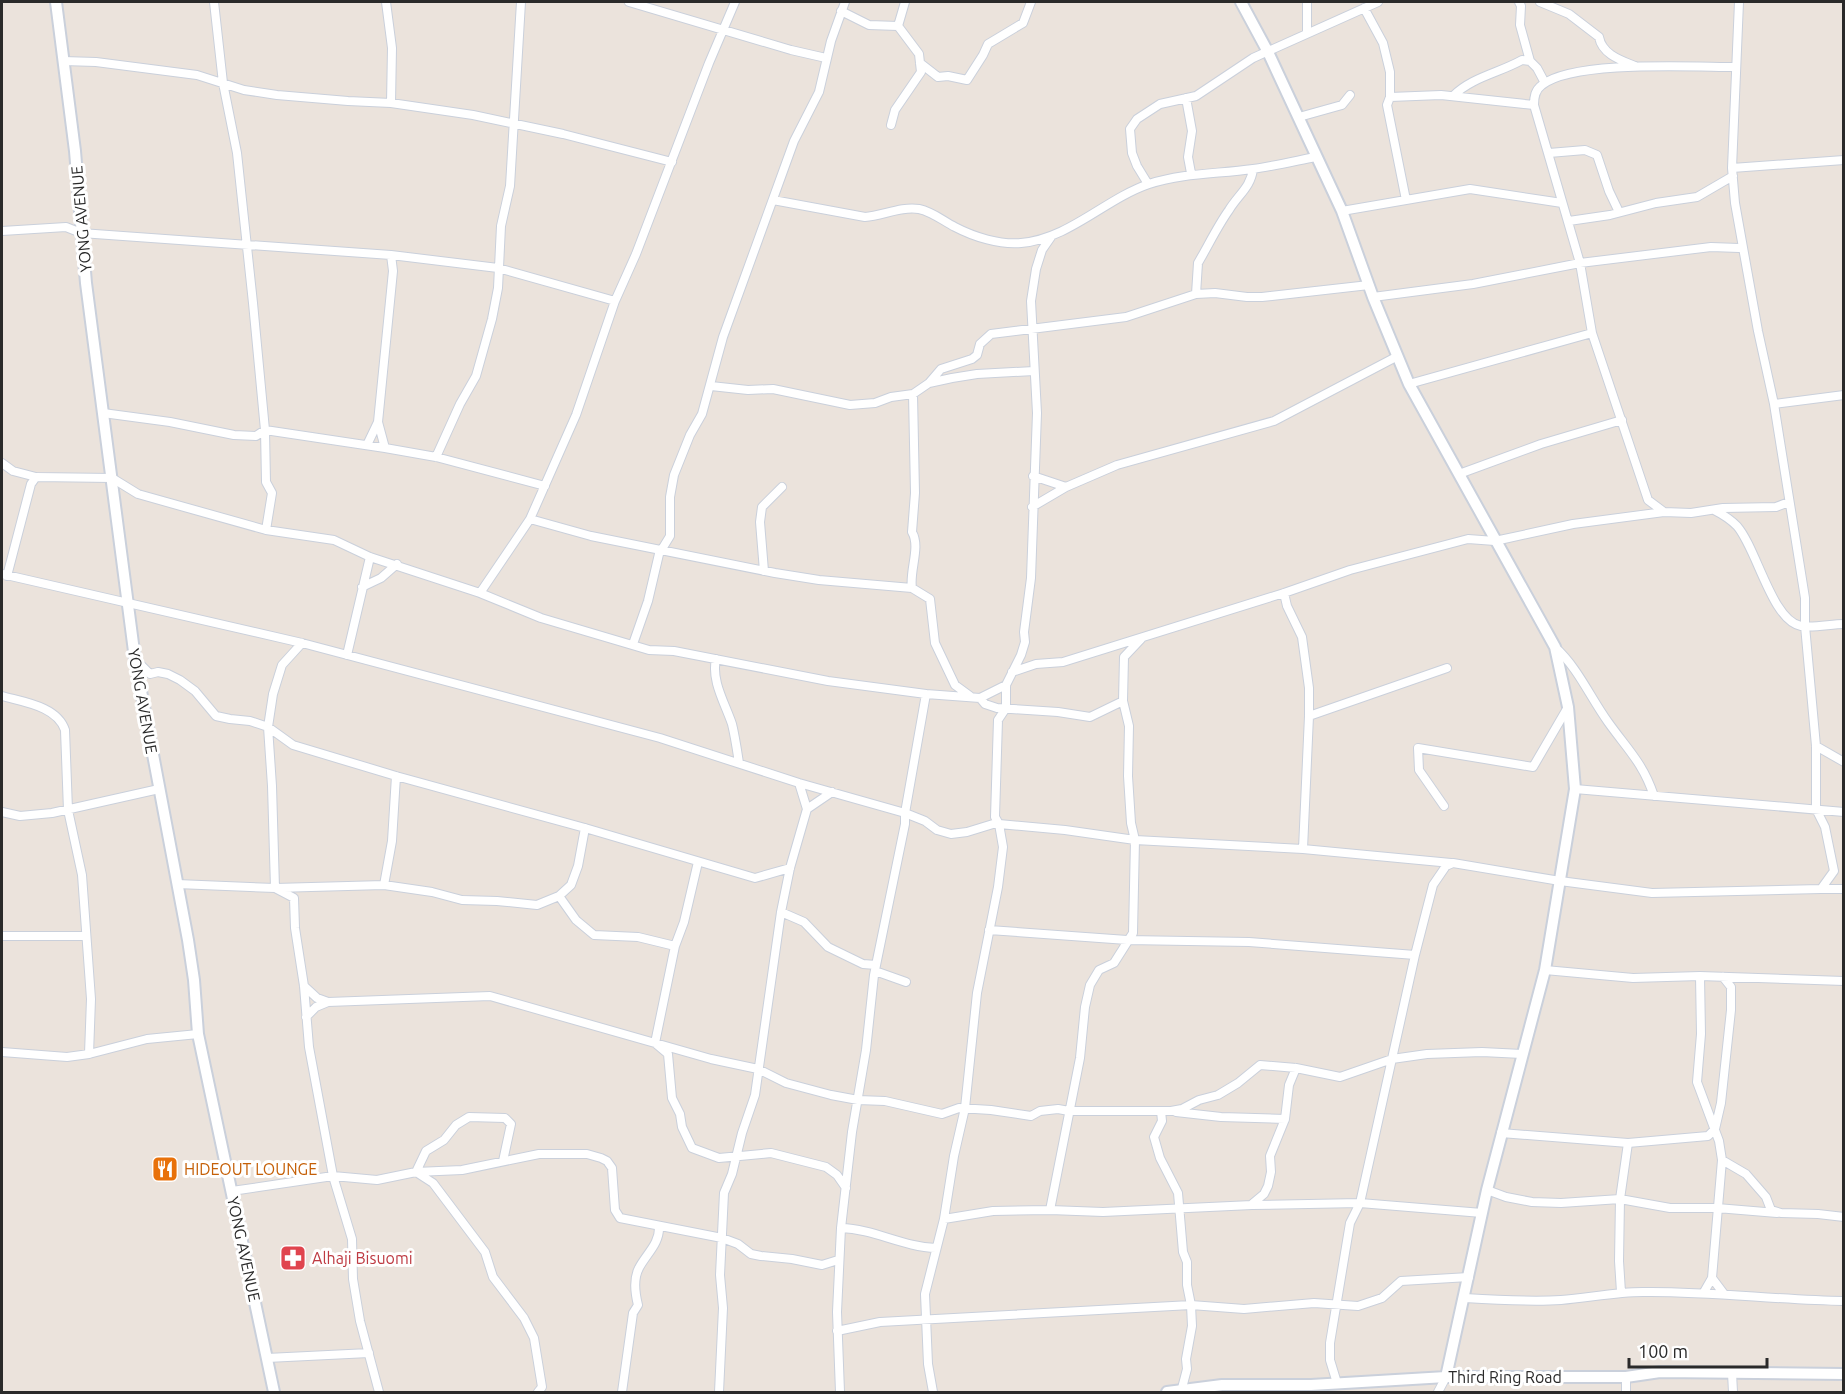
<svg xmlns="http://www.w3.org/2000/svg" width="1845" height="1394" font-family="Ubuntu,sans-serif">
<style>
.lines{fill:none;stroke-linecap:round;stroke-linejoin:round}
.street-casing{stroke:#cad0db;stroke-width:10}
.secondary-casing{stroke:#cad0db;stroke-width:14}
.street{stroke:#fff;stroke-width:8}
.secondary{stroke:#fff;stroke-width:10}
.labels{text-anchor:middle;stroke-width:6;stroke-linejoin:round;paint-order:stroke}
.street-label{font-size:16px;fill:#2a2a2a;stroke:#fff}
.food-label{font-size:16px;fill:#c56008;stroke:#fff;text-anchor:start}
.health-label{font-size:16px;fill:#be3a42;stroke:#fff;text-anchor:start}
</style>
<rect width="100%" height="100%" fill="#ebe3dc"/>
<g class="lines">
<defs>
<path id="street" d="M 214,2 L 223,83 L 237,153 L 253,303 L 265,430 L 266,482 L 272,493 L 266,530
M 386,2 L 392,48 L 391,103
M 629,2 L 791,50 L 826,58
M 1307,2 L 1307,32
M 1519,2 L 1521,6 L 1520,25 L 1530,61 L 1537,68 L 1545,83
M 1540,2 L 1569,14 L 1599,37 C 1602,54 1620,60 1635,66
M 1364,8 L 1383,43 L 1390,72 L 1390,97
M 841,11 L 869,25 L 898,26 L 905,2
M 63,61 L 96,62 L 197,75 L 244,90 L 277,95 L 348,101 L 391,103 L 473,115 L 563,134 L 672,162
M 920,63 L 938,77 L 948,76 L 967,80 L 983,55 L 988,44 L 1023,23 L 1031,2
M 1453,96 C 1472,77 1499,73 1522,60 L 1530,61
M 1186,98 L 1192,131 L 1188,157 L 1191,173
M 1299,117 L 1342,105 L 1350,95
M 891,125 L 895,110 L 921,72 L 919,54 L 898,26
M 1549,153 L 1585,150 L 1597,155 L 1609,191 L 1619,212
M 1732,168 L 1844,160
M 1148,184 L 1137,166 L 1132,153 L 1130,129 L 1137,119 L 1160,104 L 1196,96 L 1253,58 L 1378,2
M 773,200 L 865,217 C 882,216 901,206 919,209 C 933,212 943,221 955,227 C 974,237 1000,245 1021,243 C 1069,239 1105,199 1149,184 C 1183,173 1217,174 1253,169 C 1274,166 1295,161 1315,157
M 1406,200 L 1387,105 L 1390,97 L 1441,95 L 1534,105
M 1342,211 L 1470,189 L 1562,203
M 1569,221 L 1610,215 L 1656,203 L 1697,197 L 1733,176
M 2,231 L 66,227 L 81,233 L 391,255 L 498,268 L 615,301
M 1196,294 L 1198,263 L 1202,256 C 1211,240 1219,224 1229,210 C 1238,195 1251,187 1253,169
M 1373,297 L 1473,284 L 1580,263 L 1711,247 L 1739,248 L 1742,246
M 929,383 L 941,369 L 972,359 L 977,355 L 980,344 L 991,334 L 1126,317 L 1196,294 L 1215,293 L 1247,297 L 1262,297 L 1369,285
M 1409,384 L 1592,333
M 711,386 L 748,390 L 773,389 L 850,405 L 875,403 L 891,397 L 913,394 L 929,383 L 952,378 L 977,374 L 1034,371
M 1774,404 L 1844,395
M 103,413 L 170,422 L 234,435 L 256,436 L 265,430 L 385,448 L 436,457 L 545,486
M 378,422 L 385,448
M 367,445 L 378,422 L 393,271 L 391,255
M 436,457 L 460,404 L 476,376 L 492,319 L 498,288 L 501,226 L 510,186 L 521,2
M 2,463 L 13,471 L 36,477
M 1459,474 L 1541,444 L 1622,420
M 1033,476 L 1066,487
M 1032,507 L 1066,487 L 1117,465 L 1274,421 L 1396,357
M 1714,510 C 1722,514 1730,519 1737,526 C 1757,549 1772,621 1801,626 C 1814,628 1831,624 1844,624
M 1664,512 L 1648,500 L 1592,333 L 1580,263 L 1534,105 C 1534,97 1535,90 1542,85 C 1573,60 1693,67 1736,67
M 530,519 L 591,536 L 775,573 L 819,580 L 912,588 C 909,571 921,547 912,532 L 915,493 L 913,394
M 764,571 L 760,522 L 762,507 L 782,487
M 2,574 L 302,643 L 660,738 L 799,783 L 905,813 L 925,821 L 937,830 L 951,834 L 967,832 L 993,824 L 999,824 L 1065,830 L 1135,840 L 1303,849 L 1451,863
M 7,576 L 31,484 L 36,477 L 112,478 L 138,494 L 266,530 L 334,540 L 370,557 L 480,593 L 541,618 L 649,650 L 674,651 L 828,681 L 926,694 L 980,698 L 1006,685 L 1021,655 L 1025,642 L 1024,632 L 1031,578 L 1037,413 L 1031,301 L 1036,269 L 1042,250 L 1051,237
M 362,587 L 381,578 L 397,564
M 912,588 L 930,599 L 935,643 L 955,685 L 970,696
M 480,593 L 530,519 L 576,415 L 615,301 L 636,254 L 709,63 L 735,2
M 1284,593 L 1287,606 L 1302,637 L 1309,688 L 1309,716 L 1303,849
M 302,643 L 282,665 L 273,694 L 268,727 L 272,786 L 275,888 L 294,898 L 295,928 L 304,986 L 309,1047 L 333,1176 L 352,1239 L 353,1279 L 360,1321 L 379,1392
M 633,644 L 648,601 L 659,554 L 670,536 L 670,497 L 674,475 L 690,435 L 702,414 L 723,337 L 794,141 L 819,92 L 831,41 L 845,2
M 1555,647 C 1578,668 1590,697 1608,722 C 1628,750 1643,763 1654,796
M 347,655 L 370,557
M 135,659 L 150,674 L 158,672 L 168,674 L 180,680 L 195,691 L 216,716 L 230,719 L 250,721 L 268,727 L 293,745 L 396,776 L 585,828 L 755,878 L 790,868
M 716,659 C 711,681 725,703 732,724 C 735,736 737,750 739,763
M 1012,672 L 1036,664 L 1063,662 L 1284,593 L 1350,570 L 1468,539 L 1495,541 L 1573,524 L 1664,512 L 1691,513 L 1723,508 L 1776,507 L 1789,502
M 2,696 C 23,702 57,706 65,730 L 68,810 L 82,875 L 91,999 L 89,1054
M 980,698 L 985,704 L 997,708 L 1058,712 L 1090,717 L 1123,701
M 1309,716 L 1447,668
M 1816,746 L 1844,762
M 1575,789 L 1844,812
M 1444,806 L 1419,770 L 1418,748 L 1533,767 L 1568,707
M 807,809 L 832,792
M 2,812 L 20,816 L 52,813 L 159,789
M 698,862 L 684,922 L 675,946 L 655,1043 L 668,1054 L 672,1098 L 680,1114 L 682,1127 L 692,1148 L 719,1158 L 771,1153 L 826,1167 L 837,1175 L 846,1188
M 177,884 L 275,888 L 384,885 L 432,892 L 462,900 L 497,901 L 537,905 L 559,896 L 571,885 L 578,866 L 585,828
M 384,885 L 392,841 L 396,776
M 1821,889 L 1844,889
M 559,896 L 576,920 L 594,935 L 638,937 L 675,946
M 781,912 L 804,922 L 828,947 L 863,964 L 876,965
M 989,930 L 1127,940 L 1249,942 L 1415,955
M 2,936 L 86,936
M 1545,970 L 1633,978 L 1700,976 L 1844,981
M 875,971 L 906,982
M 1700,976 L 1701,1034 L 1697,1082 L 1719,1141 L 1722,1160 L 1746,1174 L 1766,1197 L 1771,1210 L 1781,1213 L 1818,1214 L 1844,1217
M 304,986 L 317,998 L 328,1002
M 306,1017 L 316,1007 L 328,1002 L 490,996 L 711,1059 L 758,1069 L 786,1083 L 831,1095 L 858,1100 L 885,1101 L 942,1114 L 959,1108 L 991,1110 L 1031,1116 L 1040,1111 L 1058,1109 L 1069,1111 L 1171,1111 L 1182,1109 L 1199,1100 L 1218,1095 L 1238,1083 L 1260,1065 L 1296,1068 L 1340,1077 L 1392,1059 L 1427,1054 L 1482,1052 L 1522,1054
M 2,1052 L 67,1057 L 89,1054 L 147,1039 L 198,1034
M 1161,1111 L 1162,1121 L 1154,1137 L 1160,1158 L 1178,1193 L 1183,1252 L 1187,1262 L 1187,1285 L 1191,1305 L 1192,1326 L 1186,1359 L 1187,1369 L 1181,1392
M 1176,1112 L 1221,1117 L 1285,1119
M 1501,1133 L 1628,1143 L 1620,1199 L 1619,1261 L 1621,1292
M 1628,1143 L 1708,1136 L 1715,1129 L 1721,1103 L 1731,1010 L 1731,987 L 1723,977
M 503,1161 L 511,1124 L 505,1118 L 469,1117 L 456,1125 L 444,1140 L 426,1151 L 416,1172 L 433,1183 L 485,1252 L 493,1277 L 524,1318 L 534,1338 L 542,1387 L 538,1392
M 1487,1190 L 1506,1197 L 1532,1202 L 1561,1203 L 1620,1199 L 1670,1208 L 1717,1208 L 1777,1213
M 232,1191 L 333,1176 L 377,1180 L 416,1172 L 462,1170 L 539,1154 L 587,1154 L 601,1158 L 607,1161 L 612,1168 L 615,1210 L 620,1218 L 722,1238 L 738,1244 L 751,1254 L 761,1256 L 792,1259 L 822,1265 L 838,1260
M 1252,1204 L 1264,1194 L 1268,1186 L 1271,1172 L 1270,1156 L 1285,1119 L 1289,1085 L 1296,1068
M 1050,1210 L 1080,1058 L 1085,1007 L 1090,985 L 1099,970 L 1114,963 L 1133,933 L 1135,840 L 1131,823 L 1128,776 L 1129,726 L 1123,701 L 1124,657 L 1141,639
M 944,1219 L 993,1211 L 1050,1210 L 1103,1212 L 1252,1205 L 1360,1203 L 1482,1213
M 841,1228 C 874,1229 903,1247 936,1248
M 1712,1278 L 1724,1294
M 1704,1292 L 1712,1278 L 1722,1160
M 1465,1298 C 1497,1300 1529,1302 1561,1300 C 1588,1298 1615,1292 1643,1292 C 1710,1291 1776,1300 1844,1301
M 837,1331 L 880,1322 L 1191,1305 L 1244,1309 L 1314,1303 L 1358,1306 L 1382,1298 L 1401,1281 L 1469,1277
M 267,1358 L 369,1353
M 1732,1373 L 1733,1392
M 1337,1383 L 1330,1360 L 1330,1343 L 1350,1223 L 1360,1203 L 1415,955 L 1433,885 L 1446,866 L 1453,863 L 1560,881 L 1652,893 L 1821,889 L 1834,871 L 1825,827 L 1816,809 L 1816,746 L 1805,626 L 1805,598 L 1774,404 L 1758,331 L 1735,203 L 1732,168 L 1739,2
M 622,1392 L 633,1313 L 638,1305 C 635,1293 633,1279 639,1268 C 646,1254 660,1244 659,1226
M 719,1392 L 723,1308 L 720,1275 L 724,1193 L 732,1174 L 742,1133 L 755,1095 L 781,912 L 790,868 L 807,809 L 799,783
M 840,1392 L 837,1312 L 841,1228 L 852,1132 L 866,1050 L 874,975 L 905,824 L 905,813 L 926,694
M 933,1392 L 928,1364 L 925,1294 L 944,1219 L 954,1156 L 965,1108 L 977,993 L 998,887 L 1003,847 L 999,824 L 995,817 L 998,720 L 1006,708 L 1006,685
M 1438,1392 L 1446,1377
M 1626,1392 L 1626,1377"/>
<path id="secondary" d="M 56,2 L 75,151 L 86,283 L 135,659 L 188,940 L 194,980 L 198,1034 L 274,1392
M 1241,2 L 1268,52 L 1342,211 L 1373,297 L 1409,384 L 1555,647 L 1568,707 L 1575,789 L 1545,970 L 1487,1190 L 1446,1377
M 1167,1392 L 1222,1385 L 1311,1385 L 1446,1377 L 1626,1377 L 1660,1372 L 1844,1374"/>
</defs>
<!-- street casing -->
<use href="#street" class="street-casing"/>
<!-- secondary casing -->
<use href="#secondary" class="secondary-casing"/>
<!-- street -->
<use href="#street" class="street"/>
<!-- secondary -->
<use href="#secondary" class="secondary"/>
</g>
<!-- icons -->
<defs>
<symbol id="restaurant-square" viewBox="-11 -11 22 22"><rect x="-9" y="-9" width="18" height="18" rx="4" fill="#e8710a" stroke="#fff"/><path d="M-5-6h1v4h1v-4h1v4h1v-4h1v5L-1.5 .5V6h-2V.5L-5-1ZM5-6V6H3V1.5H1.5Q1.5-4 5-6Z" fill="#fff"/></symbol>
<symbol id="pharmacy-square" viewBox="-11 -11 22 22"><rect x="-9" y="-9" width="18" height="18" rx="4" fill="#e0444e" stroke="#fff"/><path d="M-2-6h4v4h4v4h-4v4h-4v-4h-4v-4h4Z" fill="#fff"/></symbol>
</defs>
<g fill-rule="evenodd">
<use href="#restaurant-square" x="150" y="1154" width="30" height="30"/>
<use href="#pharmacy-square" x="278" y="1243" width="30" height="30"/>
</g>
<g class="labels">
<!-- street labels -->
<g class="street-label">
<text transform="translate(81 219) rotate(-95)" y="6">YONG AVENUE</text>
<text transform="translate(143 701) rotate(80)" y="6">YONG AVENUE</text>
<text transform="translate(244 1249) rotate(78)" y="6">YONG AVENUE</text>
<text x="1505" y="1383">Third Ring Road</text>
</g>
<!-- food labels -->
<g class="food-label">
<text x="184" y="1175">HIDEOUT LOUNGE</text>
</g>
<!-- health labels -->
<g class="health-label">
<text x="312" y="1264">Alhaji Bisuomi</text>
</g>
</g>
<!-- border -->
<rect width="1845" height="1394" fill="none" stroke="#2a2a2a" stroke-width="6"/>
<!-- scale -->
<path d="M1629 1358v9h138v-9" fill="none" stroke="#2a2a2a" stroke-width="3"/>
<text x="1638" y="1358" font-size="18" fill="#2a2a2a" stroke="#ffffff" stroke-width="4.5" paint-order="stroke">100 m</text>
</svg>
